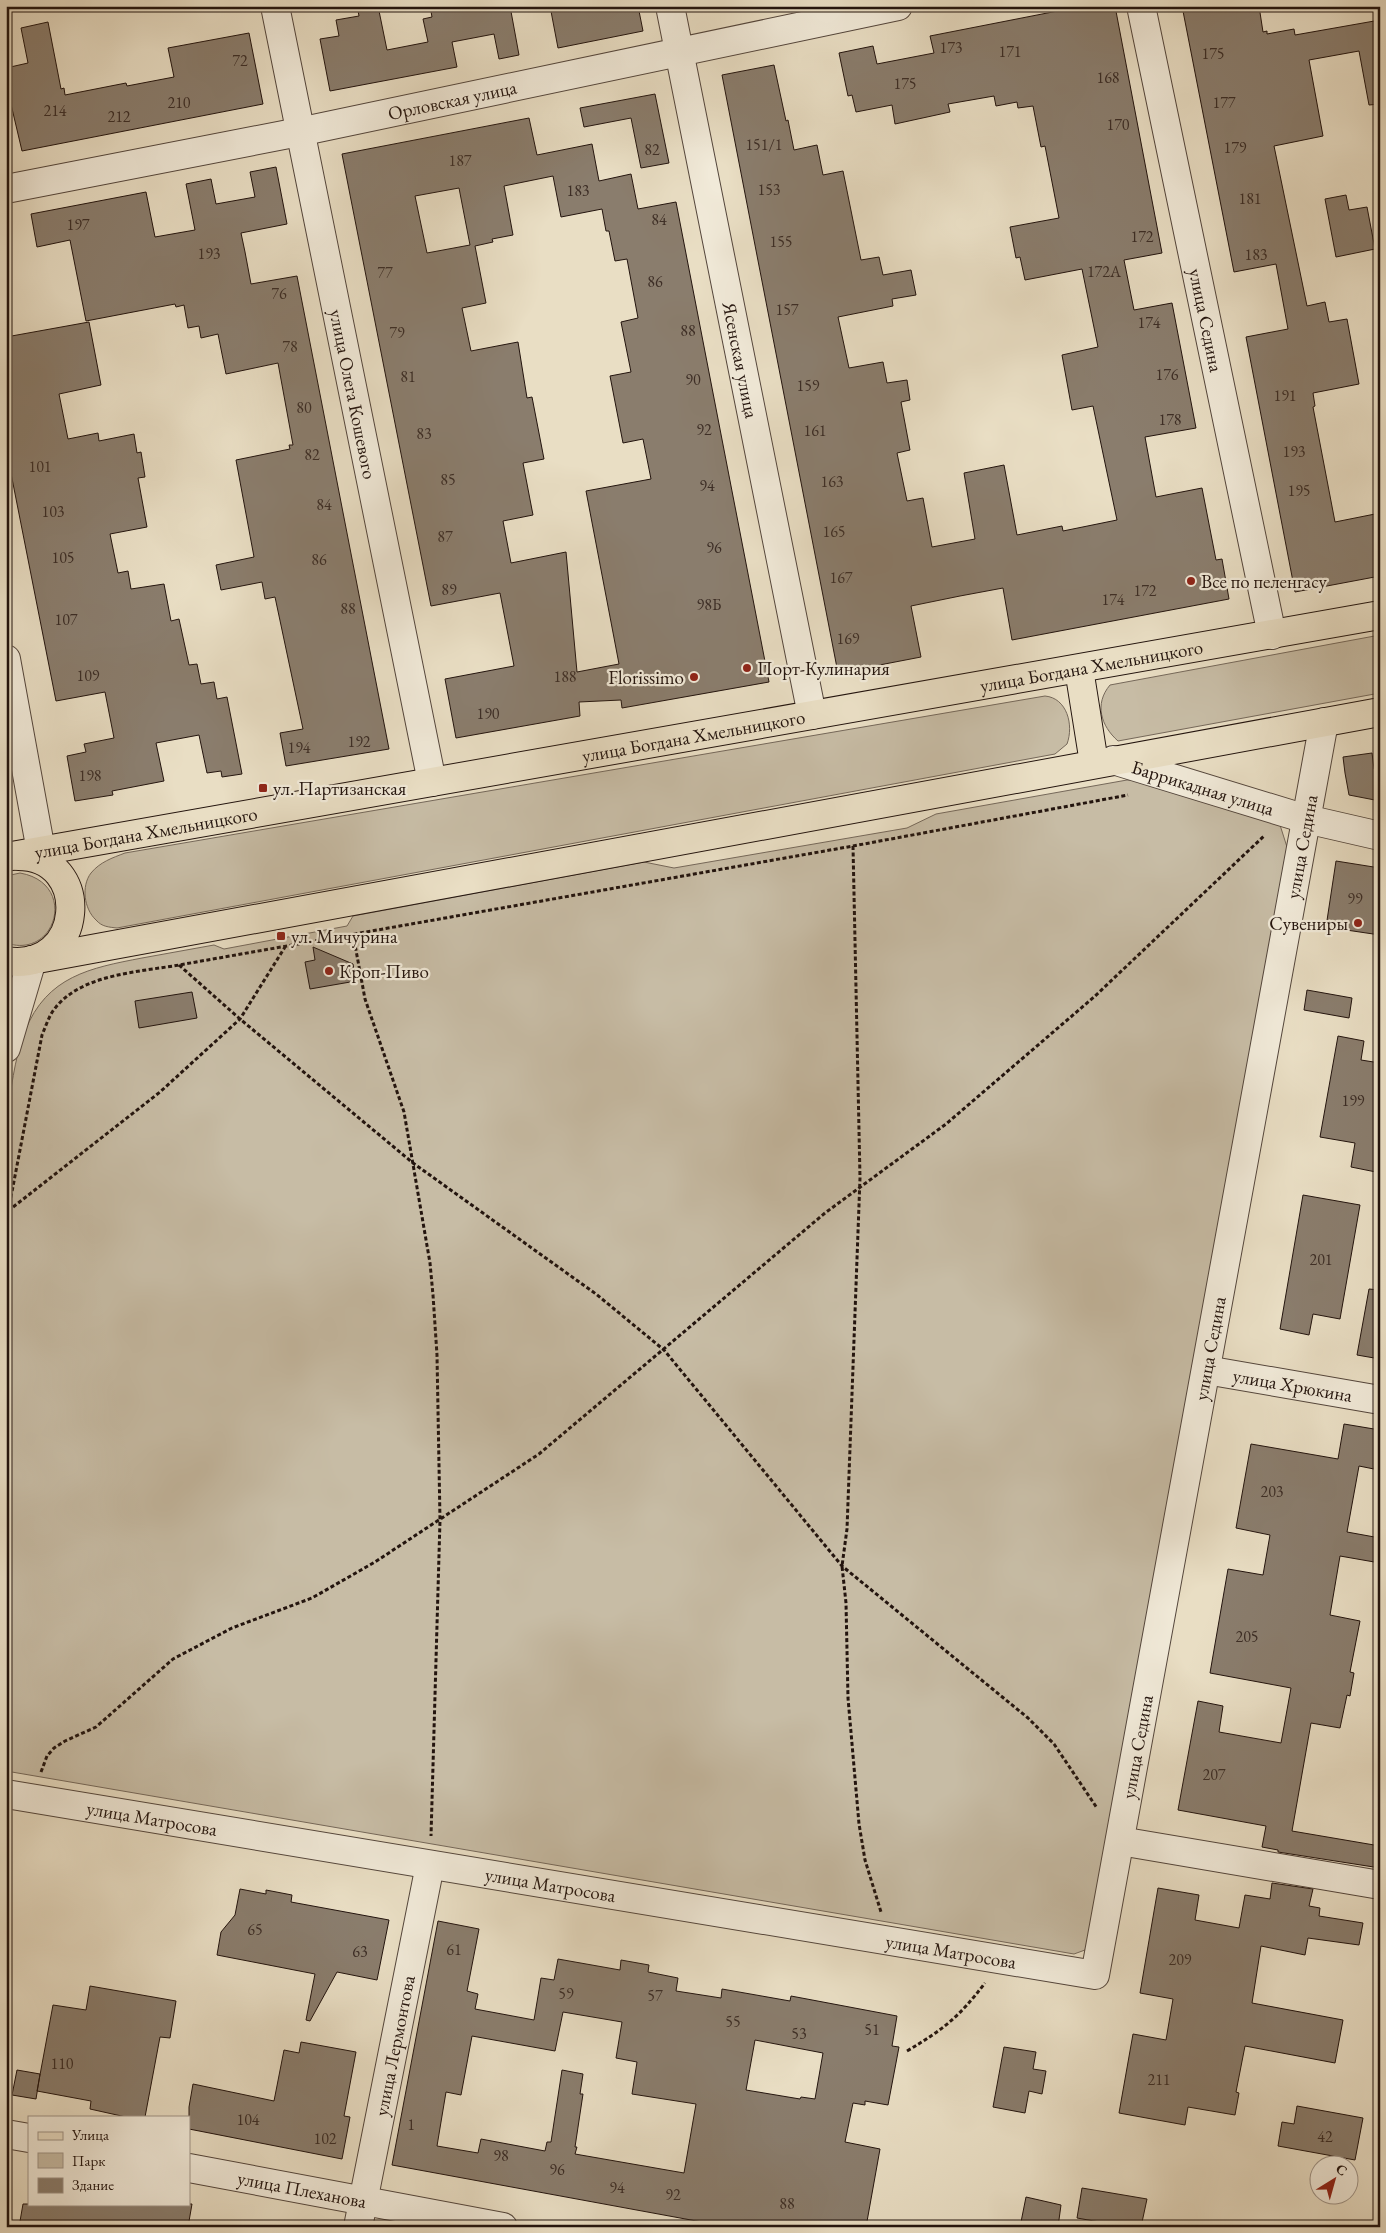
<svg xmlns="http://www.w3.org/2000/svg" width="1386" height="2233" font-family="'EB Garamond',serif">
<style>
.green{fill:#c7bca5;stroke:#75685a}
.building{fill:#8a7d6d;stroke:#23140e;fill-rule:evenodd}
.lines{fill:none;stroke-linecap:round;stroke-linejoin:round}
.minor-casing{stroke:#54463c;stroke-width:30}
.major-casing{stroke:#23140e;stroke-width:30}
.path{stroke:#23140e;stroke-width:3;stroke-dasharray:4 2.5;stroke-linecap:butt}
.minor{stroke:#f1ead9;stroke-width:28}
.major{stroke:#e9dec4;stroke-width:28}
.poi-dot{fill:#8f2418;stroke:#f1ead9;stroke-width:2}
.labels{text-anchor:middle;stroke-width:4.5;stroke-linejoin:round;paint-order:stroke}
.number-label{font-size:16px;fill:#3d2e26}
.street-label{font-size:19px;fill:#23140e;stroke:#f1ead9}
.poi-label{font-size:19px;fill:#23140e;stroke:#f1ead9;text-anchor:start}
</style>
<rect width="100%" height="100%" fill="#e9dec4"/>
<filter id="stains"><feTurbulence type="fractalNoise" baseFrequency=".004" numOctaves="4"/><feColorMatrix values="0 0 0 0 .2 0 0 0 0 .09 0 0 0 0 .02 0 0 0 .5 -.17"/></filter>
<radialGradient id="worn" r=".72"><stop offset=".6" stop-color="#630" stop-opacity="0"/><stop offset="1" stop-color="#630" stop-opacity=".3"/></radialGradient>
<!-- green -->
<path class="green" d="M 1380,635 L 1380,693 L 1118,741 C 1101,726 1094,704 1110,685 Z
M 1045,696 C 1067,698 1074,725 1067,744 L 1055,754 L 117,928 C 109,927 102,927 96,920 C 84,909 81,886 91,873 C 100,862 112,858 125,853 Z
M 1127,780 L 1141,780 L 1280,825 L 1287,847 L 1091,1940 L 1085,1950 L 1074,1954 L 6,1771 L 6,1121 C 11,1092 14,1059 25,1031 C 47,976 90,968 142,958 C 166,954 190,949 214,945 L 224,949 L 347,926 L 353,916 L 644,862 L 674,868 L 907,828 L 936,814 Z
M 20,873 C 78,883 57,960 6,943 L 6,876 Z"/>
<!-- building -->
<path class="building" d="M 357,6 L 378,6 L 387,50 L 428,42 L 423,19 L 432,17 L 430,6 L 510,6 L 519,55 L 499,59 L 494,34 L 452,42 L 457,67 L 330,91 L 320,39 L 339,36 L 336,20 L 359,16 Z
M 550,6 L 638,6 L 643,31 L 558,48 Z
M 1083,6 L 1115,6 L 1162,253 L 1124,260 L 1134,310 L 1172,303 L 1196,428 L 1145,437 L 1156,497 L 1202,488 L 1216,560 L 1222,559 L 1229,599 L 1012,640 L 1003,588 L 960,596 L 911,606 L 921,657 L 838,673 L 722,75 L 774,65 L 786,121 L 788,120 L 794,150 L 817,145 L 823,175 L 843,171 L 861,260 L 879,257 L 883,275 L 911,270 L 916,295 L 892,299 L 893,306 L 838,317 L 849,368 L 883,362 L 887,383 L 907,380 L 910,400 L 901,402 L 910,450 L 897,453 L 907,501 L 923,498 L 932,547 L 975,539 L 964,473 L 1004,465 L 1017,535 L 1062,526 L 1063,531 L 1117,520 L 1093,406 L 1072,410 L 1062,355 L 1098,347 L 1082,269 L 1025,280 L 1020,257 L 1016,258 L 1010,227 L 1059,218 L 1045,146 L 1041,147 L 1033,106 L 1018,108 L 1017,102 L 996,106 L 994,96 L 948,104 L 950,112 L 895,124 L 892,105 L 856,112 L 852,95 L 848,96 L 839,53 L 873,46 L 877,64 L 934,53 L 930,36 Z
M 1182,6 L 1259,6 L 1263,32 L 1267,31 L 1267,34 L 1294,29 L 1295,35 L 1380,20 L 1380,104 L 1369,105 L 1359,51 L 1309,60 L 1323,136 L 1274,146 L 1307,306 L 1325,302 L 1329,322 L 1347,319 L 1359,384 L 1313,393 L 1315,406 L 1313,407 L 1335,522 L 1380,513 L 1380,576 L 1295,592 L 1246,337 L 1288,329 L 1276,264 L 1234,272 Z
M 48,22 L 61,89 L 64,88 L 65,95 L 126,83 L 127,86 L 174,77 L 168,48 L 249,33 L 263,104 L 22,151 L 6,83 L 6,68 L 28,63 L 21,28 Z
M 655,94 L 669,163 L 641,168 L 631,118 L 584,127 L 580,108 Z
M 529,118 L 537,155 L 592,144 L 599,181 L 631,174 L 638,209 L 676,202 L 769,682 L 622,708 L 621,700 L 579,702 L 580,716 L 456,738 L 445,679 L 514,666 L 500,593 L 431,606 L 342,154 ZM 553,176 L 561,217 L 602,209 L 606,231 L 609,231 L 615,261 L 627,259 L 638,318 L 621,322 L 631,372 L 610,376 L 623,443 L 643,439 L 651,479 L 586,491 L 619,664 L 577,672 L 566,552 L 511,563 L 503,521 L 533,515 L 523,463 L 544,459 L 532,397 L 527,398 L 518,342 L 471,351 L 462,308 L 486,303 L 475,246 L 493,242 L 492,239 L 513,235 L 504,186 ZM 459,188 L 470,245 L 427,253 L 415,196 Z
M 276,167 L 287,224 L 241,233 L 245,252 L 251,284 L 297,276 L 389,749 L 286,766 L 280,733 L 303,729 L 275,597 L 265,599 L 262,582 L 221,590 L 216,565 L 254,557 L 236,460 L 290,449 L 289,445 L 293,445 L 278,363 L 226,374 L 218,334 L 201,338 L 199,326 L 188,328 L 184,305 L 176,307 L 175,304 L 86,321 L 70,240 L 37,247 L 31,214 L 146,192 L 155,237 L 195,230 L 186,184 L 211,179 L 216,204 L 255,197 L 250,172 Z
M 1346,195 L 1349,210 L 1367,207 L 1375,249 L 1336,257 L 1325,199 Z
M 89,322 L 101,385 L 59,394 L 68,439 L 98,433 L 99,441 L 134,434 L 137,453 L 141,452 L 145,477 L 138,478 L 147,527 L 110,534 L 118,573 L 128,571 L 131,589 L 164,584 L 171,621 L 179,619 L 189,665 L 197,664 L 201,684 L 214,682 L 217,699 L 227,697 L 242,774 L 222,777 L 221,771 L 207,773 L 199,735 L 156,743 L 164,781 L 112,791 L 113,795 L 75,801 L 67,756 L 86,752 L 84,744 L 114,738 L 105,692 L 56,701 L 6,448 L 6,337 Z
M 1372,753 L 1374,769 L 1380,768 L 1380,801 L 1349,795 L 1345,773 L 1343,757 Z
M 1336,861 L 1380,868 L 1380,935 L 1326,927 Z
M 313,947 L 353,964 L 356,981 L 310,989 L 305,962 L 315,960 Z
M 1307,990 L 1352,998 L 1349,1018 L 1304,1010 Z
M 192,992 L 197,1018 L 139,1028 L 135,1001 Z
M 1338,1036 L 1364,1041 L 1361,1060 L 1380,1063 L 1380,1149 L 1376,1172 L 1351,1167 L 1355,1143 L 1320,1137 Z
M 1303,1195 L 1360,1205 L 1340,1319 L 1313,1314 L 1309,1335 L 1280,1329 Z
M 1369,1289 L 1380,1290 L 1380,1359 L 1357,1355 Z
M 1344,1424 L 1380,1430 L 1374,1469 L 1359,1466 L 1347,1532 L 1380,1538 L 1380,1563 L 1340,1556 L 1330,1615 L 1360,1621 L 1350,1672 L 1354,1673 L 1350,1696 L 1347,1695 L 1340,1728 L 1311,1723 L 1292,1831 L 1380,1846 L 1380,1868 L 1278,1852 L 1278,1850 L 1262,1847 L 1266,1826 L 1178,1810 L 1198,1701 L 1223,1706 L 1219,1732 L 1281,1743 L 1291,1688 L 1210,1673 L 1228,1569 L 1263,1575 L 1270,1535 L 1236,1528 L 1251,1444 L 1338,1459 Z
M 1272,1883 L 1313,1889 L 1309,1906 L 1320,1908 L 1319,1916 L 1363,1923 L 1359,1945 L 1308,1938 L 1305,1955 L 1261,1946 L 1252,2003 L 1343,2020 L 1335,2063 L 1245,2046 L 1236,2092 L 1239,2093 L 1235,2115 L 1188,2107 L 1185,2125 L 1119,2113 L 1133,2034 L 1166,2040 L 1173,1999 L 1140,1993 L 1158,1888 L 1199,1895 L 1195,1920 L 1239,1928 L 1245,1895 L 1270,1899 Z
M 240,1889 L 266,1894 L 266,1890 L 292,1895 L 291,1902 L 389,1920 L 377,1980 L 337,1972 L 310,2021 L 306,2020 L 315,1974 L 217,1955 L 221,1932 L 235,1915 Z
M 438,1921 L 479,1929 L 467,1991 L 478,1994 L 475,2009 L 534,2020 L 541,1978 L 554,1980 L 558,1959 L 620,1970 L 621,1960 L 649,1965 L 648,1972 L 678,1978 L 676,1991 L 721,1998 L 722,1989 L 790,2001 L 791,1996 L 897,2016 L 892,2046 L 899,2047 L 888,2105 L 865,2101 L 865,2105 L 853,2103 L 845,2142 L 880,2149 L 866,2227 L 729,2227 L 392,2165 ZM 563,2012 L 622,2022 L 616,2058 L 637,2062 L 632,2094 L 696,2104 L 684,2173 L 575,2154 L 577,2147 L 575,2147 L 583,2094 L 580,2094 L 583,2074 L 562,2070 L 551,2142 L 547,2142 L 545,2151 L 481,2139 L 478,2153 L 437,2146 L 446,2092 L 461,2095 L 472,2036 L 555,2051 ZM 755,2040 L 823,2053 L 815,2099 L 801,2097 L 800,2099 L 746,2090 Z
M 90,1986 L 176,2001 L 170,2038 L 160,2037 L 145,2117 L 126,2117 L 90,2109 L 91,2101 L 37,2091 L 53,2005 L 86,2010 Z
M 301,2042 L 356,2052 L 344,2116 L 350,2117 L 342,2159 L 189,2129 L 189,2107 L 193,2084 L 274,2101 L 284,2050 L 299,2053 Z
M 1004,2047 L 1036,2052 L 1033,2069 L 1046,2071 L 1042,2094 L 1029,2091 L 1025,2113 L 993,2107 Z
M 17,2070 L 40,2074 L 36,2099 L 12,2095 Z
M 1297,2106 L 1363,2118 L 1355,2160 L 1278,2146 L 1282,2122 L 1294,2124 Z
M 1082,2188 L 1147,2199 L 1141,2227 L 1128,2227 L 1077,2218 Z
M 1026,2197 L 1061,2205 L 1058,2227 L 1020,2227 Z
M 23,2204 L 192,2204 L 188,2227 L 19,2227 Z"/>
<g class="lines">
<defs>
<g id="minor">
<path id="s1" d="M 275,6 L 432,782"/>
<path id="s2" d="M 670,6 L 812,715"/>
<path id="s3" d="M 1141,6 L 1272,635"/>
<path id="s4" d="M 6,189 L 299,132 L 898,6"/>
<path d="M 6,659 L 41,851"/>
<path id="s5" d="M 1113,760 L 1306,819 L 1380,836"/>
<path d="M 6,1048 L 32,960"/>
<path id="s6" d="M 1206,1370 L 1380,1400"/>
<path id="s7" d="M 6,1794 L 1095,1975 L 1324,722"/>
<path d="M 1120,1841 L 1380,1885"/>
<path d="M 6,2134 L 29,2138"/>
<path id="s8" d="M 189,2168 L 503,2227"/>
<path id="s9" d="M 358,2227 L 430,1865"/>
</g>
<g id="major">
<path d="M 1079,669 L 1094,763"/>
<path id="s10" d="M 6,857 L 1380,615"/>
<path d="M 32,960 L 1380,712"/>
<path d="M 6,961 C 86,973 93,856 18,856"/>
</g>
</defs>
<!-- minor casing -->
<use href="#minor" class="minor-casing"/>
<!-- major casing -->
<use href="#major" class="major-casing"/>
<!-- path -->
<path class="path" d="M 853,846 L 860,1178 L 847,1529 L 842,1566 L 846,1603 L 848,1698 L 859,1824 L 865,1860 L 881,1912
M 353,934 L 365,999 L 404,1112 L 430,1263 L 433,1295 L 437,1355 L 440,1520 L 431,1836
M 179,965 L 240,1019 L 413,1163 L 596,1294 L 664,1350 L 842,1566 L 1028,1718 L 1054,1744 L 1097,1808
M 8,1211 L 160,1092 L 240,1019 L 285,947
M 6,1223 L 42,1035 C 46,1026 49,1015 56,1007 C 83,974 139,972 179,965 L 853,846 L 1128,795
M 41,1772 L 47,1756 L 54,1748 L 65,1741 L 96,1727 L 173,1659 L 232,1628 L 312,1598 L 375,1562 L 539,1454 L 825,1213 L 946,1124 L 1094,997 L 1265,835
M 907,2051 C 944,2029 959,2017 985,1983"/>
<!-- minor -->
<use href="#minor" class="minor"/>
<!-- major -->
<use href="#major" class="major"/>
</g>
<!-- markers -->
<g class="poi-dot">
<circle cx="1191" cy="581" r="5"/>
<circle cx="747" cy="668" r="5"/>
<circle cx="694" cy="677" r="5"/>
<rect x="258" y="783" width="10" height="10" rx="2.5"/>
<circle cx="1358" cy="923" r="5"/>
<rect x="276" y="931" width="10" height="10" rx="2.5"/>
<circle cx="329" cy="971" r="5"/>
</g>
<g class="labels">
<!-- number labels -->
<g class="number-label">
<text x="951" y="53">173</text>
<text x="1010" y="57">171</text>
<text x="1213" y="59">175</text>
<text x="240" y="66">72</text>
<text x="1108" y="83">168</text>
<text x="905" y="89">175</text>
<text x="179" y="108">210</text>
<text x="1224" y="108">177</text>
<text x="55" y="116">214</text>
<text x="119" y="122">212</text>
<text x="1118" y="130">170</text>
<text x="764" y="150">151/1</text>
<text x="1235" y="153">179</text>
<text x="652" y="155">82</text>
<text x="460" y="166">187</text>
<text x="769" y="195">153</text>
<text x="578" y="196">183</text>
<text x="1250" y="204">181</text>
<text x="659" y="225">84</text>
<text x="78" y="230">197</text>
<text x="1142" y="242">172</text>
<text x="781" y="247">155</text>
<text x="209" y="259">193</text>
<text x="1256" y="260">183</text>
<text x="1104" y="277">172А</text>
<text x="385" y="278">77</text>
<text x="655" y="287">86</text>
<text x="279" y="299">76</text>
<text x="787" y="315">157</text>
<text x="1149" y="328">174</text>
<text x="688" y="336">88</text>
<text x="397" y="338">79</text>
<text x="290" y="352">78</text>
<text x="1167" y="380">176</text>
<text x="408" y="382">81</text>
<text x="693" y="385">90</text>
<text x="808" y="391">159</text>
<text x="1285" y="401">191</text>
<text x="304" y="413">80</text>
<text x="1170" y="425">178</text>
<text x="704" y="435">92</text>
<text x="815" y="436">161</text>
<text x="424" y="439">83</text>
<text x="1294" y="457">193</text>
<text x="312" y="460">82</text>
<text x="40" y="472">101</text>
<text x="448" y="485">85</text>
<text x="832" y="487">163</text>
<text x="707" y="491">94</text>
<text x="1299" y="496">195</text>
<text x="324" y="510">84</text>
<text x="53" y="517">103</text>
<text x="834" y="537">165</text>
<text x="445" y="542">87</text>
<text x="714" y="553">96</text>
<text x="63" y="563">105</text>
<text x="319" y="565">86</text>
<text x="841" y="583">167</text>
<text x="449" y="595">89</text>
<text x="1145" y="596">172</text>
<text x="1113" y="605">174</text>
<text x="709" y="610">98Б</text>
<text x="348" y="614">88</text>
<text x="66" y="625">107</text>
<text x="848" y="644">169</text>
<text x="88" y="681">109</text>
<text x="565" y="682">188</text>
<text x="488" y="719">190</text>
<text x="359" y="747">192</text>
<text x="299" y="753">194</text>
<text x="90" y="781">198</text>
<text x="1355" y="904">99</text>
<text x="1353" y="1106">199</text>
<text x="1321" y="1265">201</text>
<text x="1272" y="1497">203</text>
<text x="1247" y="1642">205</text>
<text x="1214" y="1780">207</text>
<text x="255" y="1935">65</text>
<text x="454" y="1955">61</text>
<text x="360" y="1957">63</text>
<text x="1180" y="1965">209</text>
<text x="566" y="1999">59</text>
<text x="655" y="2001">57</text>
<text x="733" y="2027">55</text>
<text x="872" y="2035">51</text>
<text x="799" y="2039">53</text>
<text x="62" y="2069">110</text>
<text x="1159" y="2085">211</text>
<text x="248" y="2125">104</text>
<text x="411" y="2130">1</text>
<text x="1325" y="2142">42</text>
<text x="325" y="2144">102</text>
<text x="501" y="2161">98</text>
<text x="557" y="2175">96</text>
<text x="617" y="2193">94</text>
<text x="673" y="2200">92</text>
<text x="787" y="2209">88</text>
</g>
<!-- street labels -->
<g class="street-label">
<text dy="7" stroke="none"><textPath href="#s4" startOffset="455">Орловская улица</textPath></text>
<text dy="7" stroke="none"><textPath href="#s3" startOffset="321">улица Седина</textPath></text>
<text dy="7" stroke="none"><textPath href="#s2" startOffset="361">Ясенская улица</textPath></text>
<text dy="7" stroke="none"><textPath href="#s1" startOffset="396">улица Олега Кошевого</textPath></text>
<text dy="7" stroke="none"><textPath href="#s10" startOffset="1102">улица Богдана Хмельницкого</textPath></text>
<text dy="7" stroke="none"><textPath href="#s10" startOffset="698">улица Богдана Хмельницкого</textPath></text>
<text dy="7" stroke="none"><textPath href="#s5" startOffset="94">Баррикадная улица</textPath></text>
<text dy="7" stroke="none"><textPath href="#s10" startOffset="142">улица Богдана Хмельницкого</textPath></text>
<text dy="7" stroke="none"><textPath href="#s7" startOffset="2251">улица Седина</textPath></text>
<text dy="7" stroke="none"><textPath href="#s7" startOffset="1741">улица Седина</textPath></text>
<text dy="7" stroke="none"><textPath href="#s6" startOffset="88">улица Хрюкина</textPath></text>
<text dy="7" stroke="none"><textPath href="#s7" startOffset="1336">улица Седина</textPath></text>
<text dy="7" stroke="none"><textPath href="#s7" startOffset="148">улица Матросова</textPath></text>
<text dy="7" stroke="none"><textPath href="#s7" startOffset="552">улица Матросова</textPath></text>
<text dy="7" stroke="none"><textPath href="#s7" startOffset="958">улица Матросова</textPath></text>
<text dy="7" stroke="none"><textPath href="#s9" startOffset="185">улица Лермонтова</textPath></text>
<text dy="7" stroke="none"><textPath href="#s8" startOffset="115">улица Плеханова</textPath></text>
</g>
<!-- poi labels -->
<g class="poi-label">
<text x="1201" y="588">Все по пеленгасу</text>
<text x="757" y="675">Порт-Кулинария</text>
<text x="684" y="684" text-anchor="end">Florissimo</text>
<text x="273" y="795">ул. Партизанская</text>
<text x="1348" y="930" text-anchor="end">Сувениры</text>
<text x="291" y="943">ул. Мичурина</text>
<text x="339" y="978">Кроп-Пиво</text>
</g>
</g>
<!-- margin -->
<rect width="1386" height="2233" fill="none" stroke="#e9dec4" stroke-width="25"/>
<rect x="8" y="8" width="1371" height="2218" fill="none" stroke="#23140e" stroke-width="2.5"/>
<rect x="12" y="12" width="1361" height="2208" fill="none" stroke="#23140e"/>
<!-- legend -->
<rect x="28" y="2116" width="162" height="90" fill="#f1ead9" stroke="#9f9488"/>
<rect x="38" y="2132" width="25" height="8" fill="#e9dec4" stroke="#9f9488"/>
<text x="72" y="2140" font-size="15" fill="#23140e">Улица</text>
<rect x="38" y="2153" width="25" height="15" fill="#c7bca5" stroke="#9f9488"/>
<text x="72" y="2166" font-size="15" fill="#23140e">Парк</text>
<rect x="38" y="2178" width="25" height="15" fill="#8a7d6d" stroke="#9f9488"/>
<text x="72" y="2190" font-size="15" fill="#23140e">Здание</text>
<!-- north arrow -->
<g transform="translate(1334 2180) rotate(37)"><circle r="24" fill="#f1ead9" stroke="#9f9488"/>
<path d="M0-4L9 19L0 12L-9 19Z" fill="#8f2418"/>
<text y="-8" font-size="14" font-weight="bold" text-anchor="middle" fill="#23140e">С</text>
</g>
<rect width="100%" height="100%" filter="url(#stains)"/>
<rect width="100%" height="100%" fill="url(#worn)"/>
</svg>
